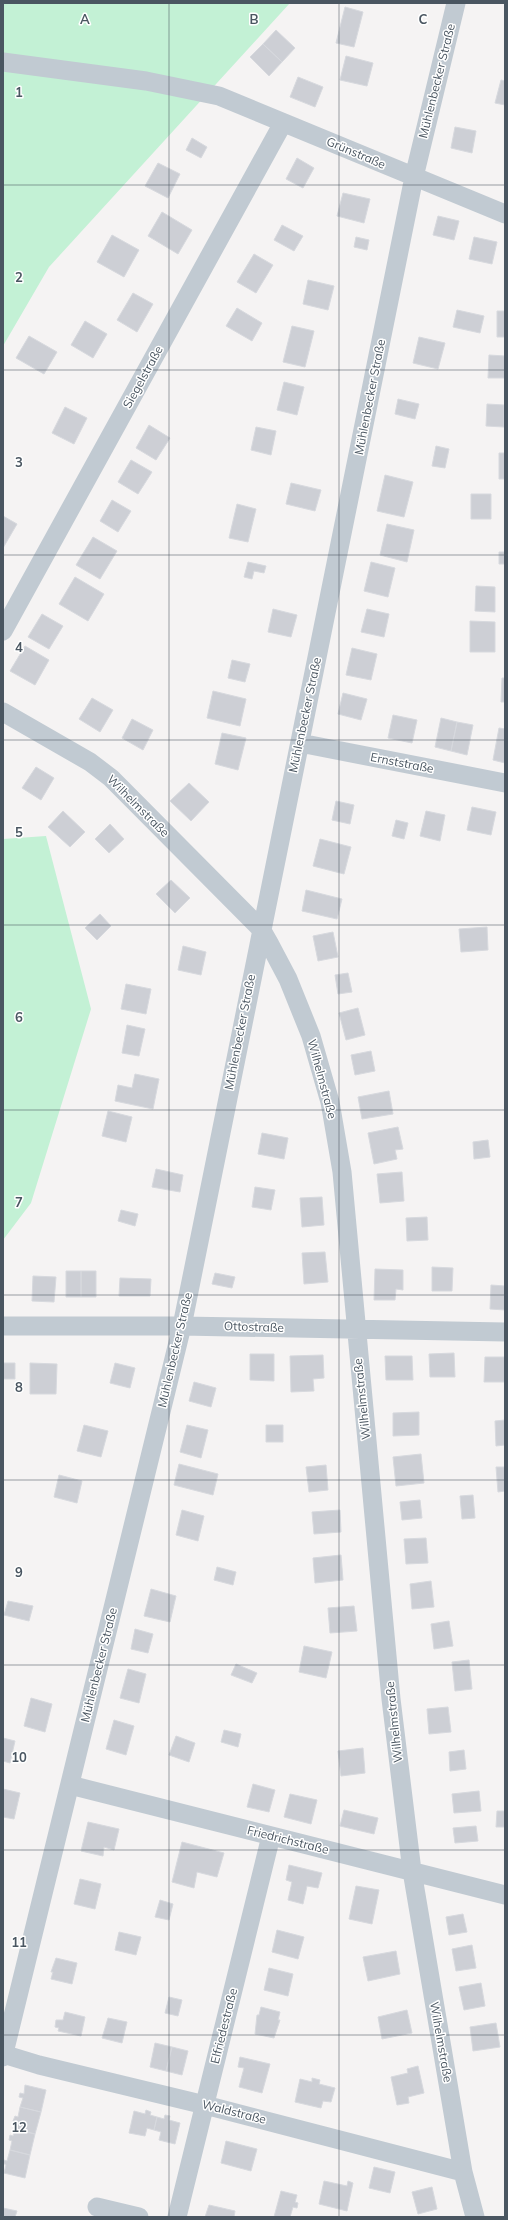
<svg xmlns="http://www.w3.org/2000/svg" width="508" height="2220" font-family="Mulish,sans-serif">
<style>
.green{fill:#c3f1d5}
.building{fill:#cdcfd5;stroke:#d7d9de}
.lines{fill:none;stroke-linecap:round;stroke-linejoin:round}
.street{stroke:#c1cad2;stroke-width:19}
.grid{fill:none;stroke:#4a5661;stroke-width:1;stroke-opacity:0.55}
.labels{text-anchor:middle;stroke-width:3;stroke-linejoin:round;paint-order:stroke}
.street-label{font-size:12px;fill:#4a5661;stroke:#fff}
.grid-label{font-size:13px;text-anchor:middle;font-weight:bold;fill:#4a5661;stroke:#fff;stroke-width:3;stroke-linejoin:round;paint-order:stroke}
</style>
<rect width="100%" height="100%" fill="#f5f3f3"/>
<!-- green -->
<path class="green" d="M 3,3 L 290,3 L 49,267 L 3,346 Z
M 46,836 L 91,1009 L 31,1203 L 3,1240 L 3,839 Z"/>
<!-- building -->
<path class="building" d="M 345,7 L 363,12 L 354,47 L 336,43 Z
M 276,30 L 295,48 L 282,62 L 263,44 Z
M 263,44 L 282,62 L 269,76 L 250,57 Z
M 346,56 L 373,63 L 367,86 L 340,80 Z
M 298,77 L 323,87 L 315,107 L 290,97 Z
M 501,80 L 505,81 L 505,105 L 495,103 Z
M 455,127 L 476,131 L 472,153 L 451,148 Z
M 192,138 L 207,147 L 201,158 L 186,150 Z
M 297,158 L 314,168 L 303,188 L 286,179 Z
M 158,163 L 180,174 L 168,198 L 145,186 Z
M 343,193 L 370,199 L 364,223 L 337,216 Z
M 162,212 L 192,230 L 178,254 L 148,236 Z
M 438,216 L 459,221 L 454,240 L 433,235 Z
M 282,225 L 303,236 L 294,251 L 274,240 Z
M 112,235 L 139,250 L 124,277 L 97,262 Z
M 356,237 L 369,240 L 367,250 L 354,247 Z
M 474,237 L 497,242 L 492,264 L 469,259 Z
M 254,254 L 273,265 L 256,293 L 237,282 Z
M 308,280 L 334,286 L 328,310 L 303,304 Z
M 133,293 L 153,304 L 137,332 L 117,320 Z
M 237,308 L 262,323 L 252,341 L 226,326 Z
M 457,310 L 484,316 L 480,333 L 453,327 Z
M 497,311 L 505,311 L 505,337 L 497,337 Z
M 85,321 L 107,334 L 93,358 L 71,345 Z
M 292,326 L 314,331 L 305,367 L 283,362 Z
M 29,336 L 57,352 L 44,374 L 16,358 Z
M 419,337 L 445,343 L 438,369 L 413,363 Z
M 489,355 L 505,356 L 505,378 L 488,378 Z
M 284,382 L 304,387 L 297,415 L 277,410 Z
M 398,399 L 419,404 L 415,419 L 395,414 Z
M 487,404 L 504,405 L 504,427 L 486,426 Z
M 65,407 L 87,418 L 74,444 L 52,433 Z
M 149,425 L 170,438 L 156,460 L 136,448 Z
M 256,427 L 276,431 L 271,455 L 251,450 Z
M 436,446 L 449,449 L 445,468 L 432,466 Z
M 499,453 L 505,453 L 505,479 L 499,479 Z
M 131,460 L 152,472 L 138,494 L 118,482 Z
M 385,475 L 413,482 L 404,517 L 377,511 Z
M 291,483 L 321,490 L 315,511 L 286,504 Z
M 471,494 L 491,494 L 491,519 L 471,519 Z
M 112,500 L 131,511 L 118,532 L 100,521 Z
M 237,504 L 256,509 L 248,542 L 229,538 Z
M 3,516 L 17,524 L 3,548 Z
M 387,524 L 414,530 L 407,562 L 380,555 Z
M 93,537 L 117,551 L 100,579 L 76,565 Z
M 499,552 L 505,552 L 505,564 L 499,564 Z
M 248,562 L 266,566 L 264,573 L 254,571 L 252,579 L 244,577 Z
M 371,562 L 395,568 L 388,597 L 364,591 Z
M 75,577 L 104,594 L 88,621 L 59,604 Z
M 476,586 L 495,587 L 495,612 L 475,611 Z
M 273,609 L 297,615 L 291,637 L 268,632 Z
M 367,609 L 389,614 L 384,637 L 361,632 Z
M 42,614 L 63,626 L 49,649 L 28,637 Z
M 470,621 L 495,622 L 495,652 L 470,652 Z
M 25,646 L 49,660 L 35,685 L 10,671 Z
M 352,648 L 377,654 L 371,680 L 346,675 Z
M 232,660 L 250,664 L 245,682 L 228,678 Z
M 502,678 L 505,678 L 505,702 L 501,702 Z
M 213,691 L 246,699 L 240,726 L 207,718 Z
M 343,693 L 367,699 L 361,720 L 338,714 Z
M 92,698 L 113,710 L 100,732 L 79,719 Z
M 393,715 L 417,720 L 412,743 L 388,738 Z
M 441,718 L 457,722 L 451,751 L 435,747 Z
M 132,719 L 153,730 L 143,750 L 122,738 Z
M 457,722 L 473,725 L 467,755 L 451,751 Z
M 499,728 L 505,729 L 505,763 L 493,760 Z
M 222,733 L 246,738 L 238,770 L 215,764 Z
M 36,767 L 54,778 L 41,800 L 22,788 Z
M 189,783 L 209,802 L 191,821 L 170,801 Z
M 336,801 L 354,805 L 350,824 L 332,820 Z
M 472,807 L 496,812 L 491,835 L 467,830 Z
M 63,811 L 85,832 L 70,847 L 48,827 Z
M 426,811 L 445,815 L 440,841 L 420,836 Z
M 396,820 L 408,823 L 404,839 L 392,836 Z
M 110,824 L 124,839 L 109,853 L 95,839 Z
M 320,839 L 351,847 L 344,874 L 313,866 Z
M 171,880 L 190,898 L 175,913 L 156,894 Z
M 306,890 L 342,899 L 337,919 L 302,911 Z
M 100,914 L 111,926 L 97,940 L 85,928 Z
M 487,927 L 488,950 L 461,952 L 459,929 Z
M 333,932 L 338,957 L 318,961 L 313,936 Z
M 183,946 L 206,952 L 201,975 L 178,970 Z
M 348,973 L 352,992 L 338,994 L 335,975 Z
M 126,984 L 151,989 L 146,1014 L 121,1009 Z
M 358,1008 L 365,1035 L 346,1040 L 339,1013 Z
M 127,1025 L 145,1029 L 139,1056 L 122,1053 Z
M 371,1051 L 375,1071 L 355,1075 L 351,1055 Z
M 135,1074 L 159,1079 L 153,1109 L 115,1101 L 118,1085 L 132,1088 Z
M 389,1091 L 393,1114 L 362,1119 L 358,1097 Z
M 108,1111 L 132,1117 L 126,1142 L 102,1136 Z
M 398,1127 L 403,1149 L 395,1150 L 397,1159 L 374,1164 L 368,1133 Z
M 262,1133 L 288,1138 L 284,1159 L 258,1154 Z
M 488,1140 L 490,1157 L 474,1159 L 473,1142 Z
M 156,1169 L 183,1175 L 180,1192 L 152,1187 Z
M 402,1172 L 404,1201 L 380,1203 L 377,1174 Z
M 255,1187 L 275,1190 L 271,1210 L 252,1207 Z
M 322,1197 L 324,1225 L 302,1227 L 300,1198 Z
M 121,1210 L 138,1214 L 135,1226 L 118,1221 Z
M 427,1217 L 428,1240 L 407,1241 L 406,1218 Z
M 325,1252 L 328,1282 L 304,1284 L 302,1253 Z
M 432,1267 L 453,1268 L 452,1291 L 432,1291 Z
M 375,1269 L 403,1270 L 403,1290 L 396,1289 L 395,1300 L 374,1300 Z
M 66,1271 L 81,1271 L 81,1297 L 66,1297 Z
M 81,1271 L 96,1271 L 96,1297 L 81,1297 Z
M 215,1273 L 235,1277 L 232,1288 L 212,1284 Z
M 33,1276 L 56,1277 L 54,1302 L 32,1301 Z
M 120,1278 L 151,1279 L 150,1296 L 119,1296 Z
M 491,1285 L 505,1286 L 505,1310 L 490,1309 Z
M 454,1353 L 455,1377 L 430,1377 L 429,1354 Z
M 250,1354 L 274,1354 L 274,1381 L 250,1380 Z
M 323,1355 L 324,1378 L 313,1379 L 314,1391 L 291,1392 L 290,1356 Z
M 385,1356 L 412,1356 L 413,1380 L 386,1380 Z
M 485,1357 L 505,1357 L 505,1382 L 484,1382 Z
M 3,1363 L 15,1363 L 15,1379 L 3,1379 Z
M 30,1363 L 57,1364 L 56,1394 L 30,1394 Z
M 115,1363 L 135,1368 L 130,1388 L 110,1383 Z
M 194,1382 L 216,1388 L 211,1407 L 189,1401 Z
M 419,1412 L 419,1435 L 393,1436 L 393,1413 Z
M 505,1420 L 505,1445 L 496,1446 L 495,1421 Z
M 84,1425 L 108,1431 L 101,1457 L 77,1451 Z
M 187,1425 L 208,1430 L 201,1458 L 180,1452 Z
M 266,1425 L 283,1425 L 283,1442 L 266,1442 Z
M 421,1454 L 424,1483 L 396,1486 L 393,1457 Z
M 179,1464 L 218,1474 L 213,1495 L 174,1485 Z
M 326,1465 L 328,1490 L 309,1492 L 306,1467 Z
M 496,1467 L 505,1467 L 505,1491 L 498,1492 Z
M 59,1475 L 82,1481 L 77,1503 L 54,1497 Z
M 473,1495 L 475,1518 L 462,1519 L 460,1496 Z
M 420,1500 L 422,1518 L 402,1520 L 400,1502 Z
M 182,1510 L 204,1516 L 198,1541 L 176,1535 Z
M 340,1510 L 341,1532 L 314,1534 L 312,1512 Z
M 426,1538 L 428,1563 L 406,1564 L 404,1539 Z
M 341,1555 L 343,1580 L 315,1583 L 313,1558 Z
M 217,1567 L 236,1572 L 233,1585 L 214,1580 Z
M 431,1581 L 434,1607 L 412,1609 L 410,1584 Z
M 151,1589 L 176,1596 L 170,1622 L 144,1616 Z
M 8,1601 L 33,1606 L 29,1621 L 4,1615 Z
M 354,1606 L 357,1631 L 330,1633 L 328,1608 Z
M 449,1621 L 453,1646 L 434,1649 L 431,1624 Z
M 135,1629 L 153,1634 L 148,1653 L 131,1649 Z
M 304,1646 L 332,1652 L 326,1678 L 299,1672 Z
M 469,1660 L 472,1689 L 455,1691 L 452,1662 Z
M 236,1664 L 257,1673 L 252,1683 L 231,1675 Z
M 128,1669 L 146,1674 L 139,1703 L 120,1698 Z
M 31,1698 L 52,1704 L 45,1732 L 24,1726 Z
M 448,1707 L 451,1732 L 429,1734 L 427,1709 Z
M 114,1720 L 134,1726 L 126,1755 L 106,1749 Z
M 224,1730 L 241,1734 L 238,1747 L 221,1742 Z
M 176,1736 L 195,1743 L 189,1762 L 169,1755 Z
M 3,1738 L 15,1741 L 10,1763 L 3,1761 Z
M 363,1748 L 365,1773 L 341,1776 L 338,1751 Z
M 464,1750 L 466,1769 L 450,1771 L 449,1752 Z
M 253,1784 L 275,1790 L 269,1812 L 247,1807 Z
M 3,1789 L 20,1793 L 14,1819 L 3,1817 Z
M 479,1791 L 481,1811 L 454,1813 L 452,1794 Z
M 290,1794 L 317,1800 L 311,1824 L 284,1817 Z
M 344,1810 L 378,1818 L 374,1834 L 340,1826 Z
M 497,1811 L 505,1811 L 505,1827 L 496,1827 Z
M 88,1822 L 119,1829 L 114,1850 L 104,1847 L 103,1856 L 81,1851 Z
M 476,1826 L 478,1841 L 455,1843 L 453,1828 Z
M 182,1842 L 224,1853 L 217,1877 L 197,1872 L 194,1888 L 172,1882 Z
M 289,1865 L 322,1873 L 318,1888 L 307,1886 L 303,1904 L 288,1900 L 292,1882 L 286,1880 Z
M 80,1879 L 101,1884 L 95,1909 L 74,1904 Z
M 356,1886 L 379,1890 L 372,1924 L 349,1919 Z
M 160,1900 L 173,1904 L 169,1920 L 155,1917 Z
M 463,1914 L 467,1932 L 449,1935 L 446,1917 Z
M 277,1930 L 304,1937 L 298,1959 L 272,1952 Z
M 119,1932 L 141,1937 L 136,1955 L 115,1950 Z
M 472,1945 L 476,1968 L 456,1971 L 452,1949 Z
M 396,1951 L 400,1974 L 368,1981 L 363,1957 Z
M 56,1958 L 77,1963 L 72,1984 L 51,1979 L 53,1972 L 51,1972 Z
M 269,1968 L 293,1974 L 288,1996 L 264,1990 Z
M 481,1983 L 485,2006 L 464,2010 L 459,1987 Z
M 169,1997 L 182,2000 L 178,2016 L 165,2013 Z
M 261,2007 L 280,2012 L 278,2020 L 280,2020 L 274,2038 L 255,2034 L 257,2015 L 259,2015 Z
M 407,2010 L 412,2033 L 382,2039 L 378,2017 Z
M 65,2012 L 85,2017 L 81,2036 L 58,2031 L 59,2028 L 55,2027 L 56,2020 L 63,2020 Z
M 108,2018 L 127,2022 L 122,2043 L 102,2038 Z
M 496,2023 L 500,2047 L 473,2051 L 470,2027 Z
M 155,2043 L 172,2047 L 166,2071 L 150,2067 Z
M 172,2047 L 188,2051 L 182,2075 L 166,2071 Z
M 240,2057 L 270,2064 L 262,2093 L 239,2087 L 244,2068 L 238,2067 Z
M 418,2066 L 424,2093 L 408,2097 L 409,2103 L 397,2105 L 391,2077 L 408,2073 L 407,2069 Z
M 312,2078 L 320,2080 L 319,2084 L 335,2088 L 331,2102 L 323,2101 L 321,2108 L 295,2102 L 300,2079 L 312,2082 Z
M 25,2085 L 46,2090 L 41,2112 L 20,2107 L 23,2098 L 19,2097 L 20,2093 L 24,2094 Z
M 20,2107 L 41,2112 L 35,2134 L 15,2129 L 17,2121 L 13,2121 L 15,2116 L 18,2117 Z
M 146,2110 L 151,2112 L 150,2115 L 157,2117 L 154,2130 L 147,2128 L 145,2136 L 129,2133 L 134,2111 L 145,2114 Z
M 165,2115 L 170,2116 L 169,2120 L 180,2123 L 175,2144 L 159,2140 L 161,2132 L 154,2130 L 157,2117 L 164,2119 Z
M 15,2129 L 35,2134 L 30,2155 L 10,2150 L 12,2141 L 9,2140 L 10,2135 L 13,2136 Z
M 226,2141 L 257,2149 L 251,2171 L 221,2163 Z
M 10,2150 L 30,2155 L 25,2178 L 4,2173 L 6,2165 L 3,2163 L 4,2160 L 7,2161 Z
M 374,2167 L 395,2172 L 390,2193 L 369,2188 Z
M 324,2181 L 347,2186 L 348,2181 L 353,2183 L 347,2211 L 319,2204 Z
M 432,2187 L 437,2209 L 418,2214 L 412,2192 Z
M 281,2191 L 297,2195 L 295,2202 L 298,2203 L 297,2208 L 293,2207 L 290,2217 L 274,2217 Z
M 209,2205 L 235,2211 L 234,2217 L 205,2217 Z
M 3,2208 L 17,2211 L 15,2217 L 3,2217 Z"/>
<g class="lines">
<!-- street -->
<path class="street" d="M 3,62 L 146,81 L 219,96 L 505,214
M 3,631 L 283,123
M 3,712 L 90,762 L 111,778 L 261,929 L 269,943 L 288,979 L 311,1036 L 330,1102 L 342,1172 L 391,1699 L 412,1871 L 463,2172 L 475,2217
M 300,743 L 505,783
M 3,1326 L 182,1326 L 505,1332
M 70,1785 L 505,1895
M 3,2054 L 39,2065 L 205,2105 L 463,2172
M 3,2057 L 182,1326 L 414,177 L 456,3
M 97,2207 L 139,2217
M 177,2217 L 271,1836"/>
</g>
<!-- grid -->
<path class="grid" d="M 169,3 L 169,2217M 339,3 L 339,2217M 3,185 L 505,185M 3,370 L 505,370M 3,555 L 505,555M 3,740 L 505,740M 3,925 L 505,925M 3,1110 L 505,1110M 3,1295 L 505,1295M 3,1480 L 505,1480M 3,1665 L 505,1665M 3,1850 L 505,1850M 3,2035 L 505,2035"/>
<g class="labels">
<!-- street labels -->
<g class="street-label">
<text transform="translate(437 81) rotate(-76)" y="4">Mühlenbecker Straße</text>
<text transform="translate(356 153) rotate(23)" y="4">Grünstraße</text>
<text transform="translate(143 377) rotate(-61)" y="4">Siegelstraße</text>
<text transform="translate(370 397) rotate(-79)" y="4">Mühlenbecker Straße</text>
<text transform="translate(305 715) rotate(-78)" y="4">Mühlenbecker Straße</text>
<text transform="translate(402 763) rotate(11)" y="4">Ernststraße</text>
<text transform="translate(138 806) rotate(45)" y="4">Wilhelmstraße</text>
<text transform="translate(240 1032) rotate(-79)" y="4">Mühlenbecker Straße</text>
<text transform="translate(322 1079) rotate(75)" y="4">Wilhelmstraße</text>
<text transform="translate(254 1327) rotate(2)" y="4">Ottostraße</text>
<text transform="translate(175 1350) rotate(-77)" y="4">Mühlenbecker Straße</text>
<text transform="translate(362 1399) rotate(-96)" y="4">Wilhelmstraße</text>
<text transform="translate(99 1665) rotate(-76)" y="4">Mühlenbecker Straße</text>
<text transform="translate(394 1722) rotate(-96)" y="4">Wilhelmstraße</text>
<text transform="translate(288 1840) rotate(14)" y="4">Friedrichstraße</text>
<text transform="translate(224 2026) rotate(-76)" y="4">Elfriedestraße</text>
<text transform="translate(441 2042) rotate(80)" y="4">Wilhelmstraße</text>
<text transform="translate(234 2112) rotate(14)" y="4">Waldstraße</text>
</g>
</g>
<g class="grid-label">
<text x="85" y="24">A</text>
<text x="254" y="24">B</text>
<text x="423" y="24">C</text>
<text x="19" y="97">1</text>
<text x="19" y="282">2</text>
<text x="19" y="467">3</text>
<text x="19" y="652">4</text>
<text x="19" y="837">5</text>
<text x="19" y="1022">6</text>
<text x="19" y="1207">7</text>
<text x="19" y="1392">8</text>
<text x="19" y="1577">9</text>
<text x="19" y="1762">10</text>
<text x="19" y="1947">11</text>
<text x="19" y="2132">12</text>
</g>
<!-- border -->
<rect width="508" height="2220" fill="none" stroke="#4a5661" stroke-width="8"/>
</svg>
